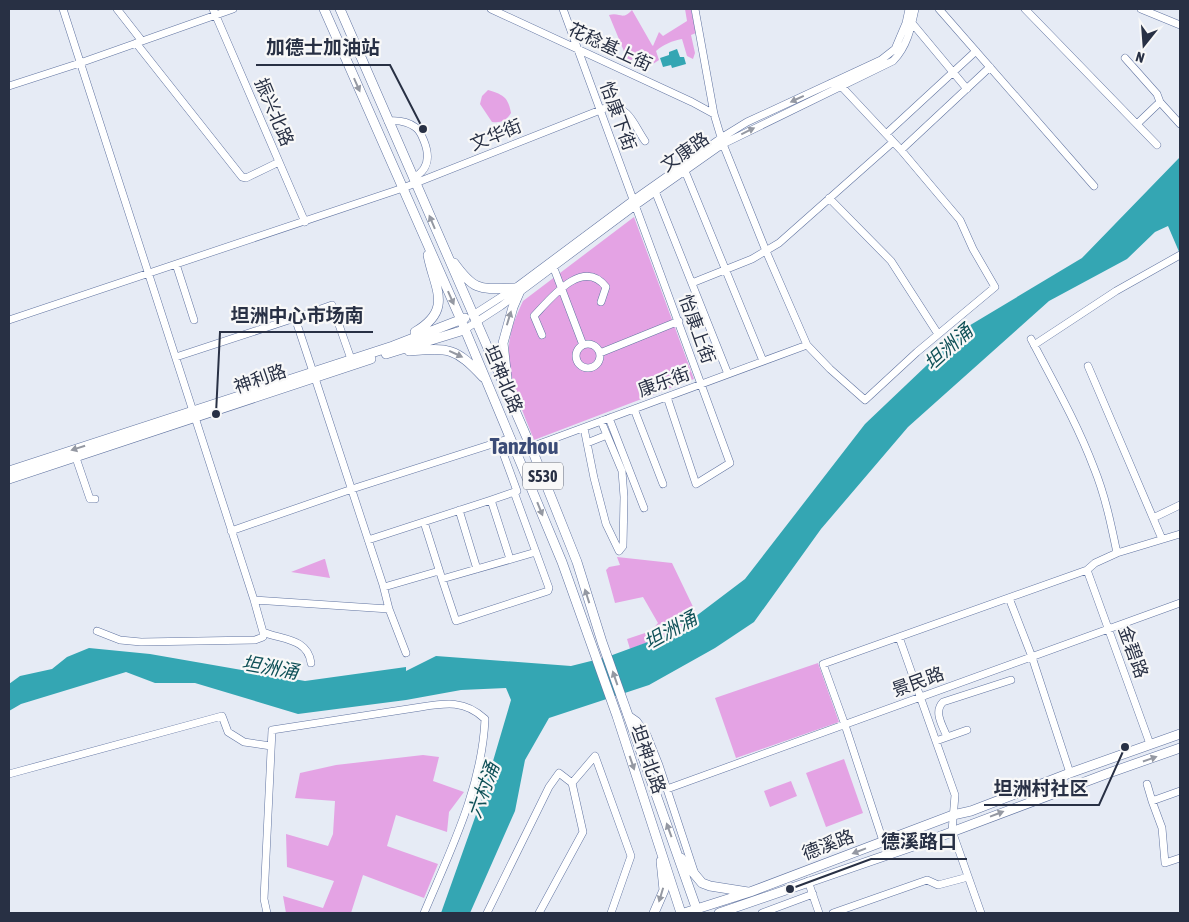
<svg xmlns="http://www.w3.org/2000/svg" width="1189" height="922" font-family="'Asap Condensed','Noto Sans SC',sans-serif">
<style>
.green{fill:#e4a3e4}
.water{fill:#34a6b3}
.lines{fill:none;stroke-linecap:round;stroke-linejoin:round}
.minor-casing{stroke:#6174a1;stroke-width:8}
.major-casing{stroke:#6174a1;stroke-width:10}
.minor{stroke:#fff;stroke-width:7}
.major{stroke:#fff;stroke-width:9}
.oneway{fill:#9498a2}
.labels{text-anchor:middle;stroke-width:4.5;stroke-linejoin:round;paint-order:stroke}
.shield{fill:#f8f8f8;stroke:#666c7a;stroke-width:1}
.shield-label{font-size:16px;font-weight:bold;fill:#283044}
.street-label{font-size:18px;fill:#283044;stroke:#f8f8f8}
.water-label{font-size:19px;font-style:italic;fill:#0f5057;stroke:#f8f8f8}
.district-label{font-size:22px;font-weight:bold;fill:#3b4b76;stroke:#f8f8f8}
.leader{fill:none;stroke:#283044;stroke-width:2}
.callout-dot{fill:#283044;stroke:#f8f8f8;stroke-width:2}
.callout-label{font-size:19px;text-anchor:middle;font-weight:bold;fill:#283044;stroke:#f8f8f8;stroke-width:4.5;stroke-linejoin:round;paint-order:stroke}
</style>
<rect width="100%" height="100%" fill="#e6ebf5"/>
<!-- green -->
<path class="green" d="M 685,9 L 691,9 L 696,33 L 691,35 L 695,53 L 693,59 L 687,56 L 682,39 C 672,41 664,44 656,51 L 659,60 L 653,64 L 634,56 L 631,61 L 628,61 L 609,15 C 621,12 622,21 632,10 L 652,45 L 653,46 L 659,32 L 663,36 L 687,21 Z
M 488,90 C 504,95 508,97 511,113 C 506,121 501,123 492,122 L 480,104 L 482,96 Z
M 634,217 L 694,379 L 534,440 C 523,411 503,370 510,338 C 512,325 517,314 523,301 Z
M 617,557 L 672,563 L 697,615 L 675,632 L 630,649 L 627,639 L 651,631 L 658,623 L 643,597 L 615,603 L 606,570 L 609,567 L 620,565 Z
M 325,559 L 330,578 L 291,572 L 324,559 Z
M 818,663 L 839,722 L 736,758 L 715,698 Z
M 423,755 L 439,757 L 433,781 L 464,792 L 449,812 L 447,832 L 396,815 L 387,846 L 438,864 L 424,898 L 363,875 L 351,913 L 286,913 L 283,896 L 323,908 L 334,881 L 287,867 L 286,834 L 328,846 L 333,834 L 335,801 L 295,798 L 300,773 L 336,765 Z
M 844,759 L 863,813 L 826,827 L 806,773 Z
M 791,781 L 797,796 L 770,807 L 764,791 Z"/>
<!-- water -->
<path class="water" d="M 677,49 L 680,57 L 684,57 L 686,64 L 672,68 L 671,65 L 663,67 L 660,58 L 669,55 L 669,52 Z
M 1180,157 L 1180,254 L 1168,226 L 1155,232 L 1127,259 L 1049,301 L 908,427 L 821,529 L 754,622 L 715,648 L 649,685 L 549,718 L 525,760 L 515,811 L 470,913 L 441,913 L 483,795 L 511,700 L 506,688 L 461,690 L 406,700 L 298,714 L 195,683 L 155,683 L 126,672 L 21,704 L 9,711 L 9,684 L 20,676 L 52,669 L 67,657 L 89,648 L 150,654 L 305,681 L 406,667 L 406,671 L 436,656 L 571,666 L 607,657 L 675,632 L 745,579 L 865,424 L 967,327 L 1082,258 Z"/>
<g class="lines">
<defs>
<path id="minor" d="M 63,9 L 254,600 L 389,609
M 117,9 L 142,41
M 213,9 L 305,222
M 491,9 L 692,102 L 714,114
M 563,9 L 730,463 L 696,484 L 667,397
M 695,9 L 714,114 L 723,144 L 766,251 L 807,345 L 830,369 L 865,400 L 917,352 L 995,287 L 973,249 L 960,220 L 901,150 L 841,86 L 831,83
M 939,9 L 1094,186
M 1025,9 L 1157,145
M 1141,9 L 1180,25
M 912,23 L 967,89
M 136,43 L 242,177 L 246,178 L 279,162
M 1125,58 L 1157,94 L 1160,102 L 1137,124
M 9,86 L 80,63 L 233,9
M 1160,102 L 1180,124
M 388,121 C 398,120 407,121 415,127 C 420,130 422,136 424,141 C 430,156 429,170 413,178
M 886,134 L 976,51
M 901,150 L 990,67
M 685,171 L 763,361
M 655,191 L 728,374
M 829,198 L 891,261 L 938,334
M 176,264 L 194,320
M 553,266 L 583,345
M 692,283 L 752,259 L 779,243 L 893,142
M 473,315 L 515,288 L 633,200 L 721,138 L 747,122 L 881,60 L 895,49 L 906,23 L 909,9
M 9,320 L 403,188 L 608,107 C 630,106 634,126 645,141
M 464,330 L 501,306 L 635,206 L 723,144 L 893,61 C 907,47 911,28 915,9
M 542,335 L 534,316 C 551,298 583,257 606,287 L 601,302
M576 356a12 12 0 1 1 24 0a12 12 0 1 1-24 0Z
M 1034,345 L 1116,291 L 1180,255
M 600,353 L 679,321
M 176,357 L 295,318
M 1088,366 L 1162,539
M 313,372 L 295,318 L 332,305 L 351,359
M 315,378 L 383,585 L 389,609 L 406,653
M 634,409 L 663,484
M 609,418 L 644,508
M 601,421 L 622,471 L 624,497 L 623,546 L 619,551
M 584,428 L 594,478 L 606,524 L 619,551
M 499,442 L 517,491 L 491,500 L 510,559
M 587,443 L 607,435
M 531,447 L 807,345
M 76,458 L 90,499 L 95,499
M 459,510 L 477,569
M 1153,518 L 1180,505
M 424,522 L 442,579 L 536,552
M 231,531 L 352,489 L 511,438
M 368,540 L 491,500
M 1117,553 L 1180,534
M 1087,570 L 1150,744
M 442,579 L 456,621 L 548,591 L 549,588 L 514,492
M 384,587 L 439,571
M 1009,598 L 1032,657 L 1070,773
M 254,600 L 263,632 C 282,640 308,638 311,663
M 97,631 L 120,640 L 141,642 L 255,640 L 263,637 L 263,632
M 899,637 L 955,795 L 952,831 L 981,913
M 627,714 L 637,721 L 647,735 L 659,765 L 694,871
M 947,737 C 943,726 933,712 943,702 L 1011,680
M 936,741 L 967,730
M 9,774 L 222,716 L 228,732 L 244,742 L 271,746
M 1147,784 L 1152,801 L 1180,791
M 667,789 L 1180,603
M 1152,801 L 1162,828 L 1165,863 L 1180,858
M 883,841 L 845,725 L 823,664 L 1087,570 L 1095,563 L 1117,553 C 1111,524 1105,495 1094,468 C 1077,423 1053,381 1031,339
M 808,881 L 819,913
M 267,913 L 264,899 L 272,730 L 421,707 C 446,703 465,700 485,719 C 482,788 450,851 424,913
M 487,913 L 549,787 L 559,773 L 572,783 L 595,756 L 631,856 L 611,913
M 539,913 L 583,832 L 572,783
M 762,913 L 813,894
M 833,913 L 927,880 L 938,885 L 968,877"/>
<path id="major" d="M 324,9 L 461,320 L 562,562 L 617,716 L 681,913
M 340,9 L 531,447 L 577,562 L 602,642 L 698,913
M 454,263 C 475,292 480,289 515,288
M 415,332 C 454,309 434,288 428,255
M 409,351 C 449,348 455,347 483,377
M 386,354 L 464,330
M 508,388 L 503,343 L 513,307 L 519,293
M 9,471 L 393,346 L 465,318
M 9,479 L 371,359
M 681,858 L 702,883 L 710,886 L 748,892
M 654,913 L 664,890 L 661,861
M 684,913 L 750,892 L 953,815 L 971,811 L 1070,773 L 1180,734
M 719,913 L 925,842 L 1106,774 L 1180,748"/>
</defs>
<!-- minor casing -->
<use href="#minor" class="minor-casing"/>
<!-- major casing -->
<use href="#major" class="major-casing"/>
<!-- minor -->
<use href="#minor" class="minor"/>
<!-- major -->
<use href="#major" class="major"/>
</g>
<!-- one-way arrows -->
<defs><path id="oneway-solid" d="M-6-.8H1V-3.2L6.5 0L1 3.2V.8H-6Z" transform="scale(1.25)"/></defs>
<g class="oneway">
<use href="#oneway-solid" transform="translate(357 85) rotate(66)"/>
<use href="#oneway-solid" transform="translate(797 99) rotate(155)"/>
<use href="#oneway-solid" transform="translate(748 131) rotate(-26)"/>
<use href="#oneway-solid" transform="translate(432 222) rotate(-113)"/>
<use href="#oneway-solid" transform="translate(451 298) rotate(66)"/>
<use href="#oneway-solid" transform="translate(509 318) rotate(-73)"/>
<use href="#oneway-solid" transform="translate(456 354) rotate(25)"/>
<use href="#oneway-solid" transform="translate(78 448) rotate(162)"/>
<use href="#oneway-solid" transform="translate(540 509) rotate(68)"/>
<use href="#oneway-solid" transform="translate(587 596) rotate(-108)"/>
<use href="#oneway-solid" transform="translate(615 678) rotate(-109)"/>
<use href="#oneway-solid" transform="translate(1150 759) rotate(-19)"/>
<use href="#oneway-solid" transform="translate(632 763) rotate(71)"/>
<use href="#oneway-solid" transform="translate(997 814) rotate(-21)"/>
<use href="#oneway-solid" transform="translate(669 830) rotate(-110)"/>
<use href="#oneway-solid" transform="translate(859 851) rotate(159)"/>
<use href="#oneway-solid" transform="translate(661 895) rotate(107)"/>
</g>
<g class="labels">
<!-- shield labels -->
<rect class="shield" x="523" y="462.5" width="40" height="27" rx="4"/>
<g class="shield-label">
<text x="543" y="482">S530</text>
</g>
<!-- street labels -->
<g class="street-label">
<text transform="translate(610 47) rotate(25)" y="6">花稔基上街</text>
<text transform="translate(274 112) rotate(67)" y="6">振兴北路</text>
<text transform="translate(618 116) rotate(70)" y="6">怡康下街</text>
<text transform="translate(496 135) rotate(-22)" y="6">文华街</text>
<text transform="translate(685 152) rotate(-35)" y="6">文康路</text>
<text transform="translate(697 329) rotate(70)" y="6">怡康上街</text>
<text transform="translate(260 379) rotate(-19)" y="6">神利路</text>
<text transform="translate(503 379) rotate(67)" y="6">坦神北路</text>
<text transform="translate(664 382) rotate(-20)" y="6">康乐街</text>
<text transform="translate(1133 652) rotate(70)" y="6">金碧路</text>
<text transform="translate(918 682) rotate(-20)" y="6">景民路</text>
<text transform="translate(648 759) rotate(71)" y="6">坦神北路</text>
<text transform="translate(828 845) rotate(-21)" y="6">德溪路</text>
</g>
<!-- water labels -->
<g class="water-label">
<text transform="translate(948 347) rotate(-42)" y="7">坦洲涌</text>
<text transform="translate(670 630) rotate(-29)" y="7">坦洲涌</text>
<text transform="translate(270 667) rotate(10)" y="7">坦洲涌</text>
<text transform="translate(483 790) rotate(-70)" y="7">六村涌</text>
</g>
<!-- district labels -->
<g class="district-label">
<text x="524" y="454">Tanzhou</text>
</g>
</g>
<!-- callouts -->
<path class="leader" d="M423 129L390 65H256M216 414L220 332H373M1125 747L1099 805H984M790 889L871 859H967"/>
<g class="callout-dot">
<circle cx="423" cy="129" r="5"/>
<circle cx="216" cy="414" r="5"/>
<circle cx="1125" cy="747" r="5"/>
<circle cx="790" cy="889" r="5"/>
</g>
<g class="callout-label">
<text x="323" y="54">加德士加油站</text>
<text x="297" y="322">坦洲中心市场南</text>
<text x="1041" y="795">坦洲村社区</text>
<text x="919" y="848">德溪路口</text>
</g>
<!-- border -->
<rect width="1189" height="922" fill="none" stroke="#283044" stroke-width="20"/>
<!-- north arrow -->
<g transform="translate(1144 45) rotate(197)" stroke="#f8f8f8" stroke-width="4" paint-order="stroke">
<path d="M0-4L9 19L0 12L-9 19Z" fill="#283044"/>
<text y="-8" font-size="14" font-weight="bold" text-anchor="middle" fill="#283044">N</text>
</g>
</svg>
